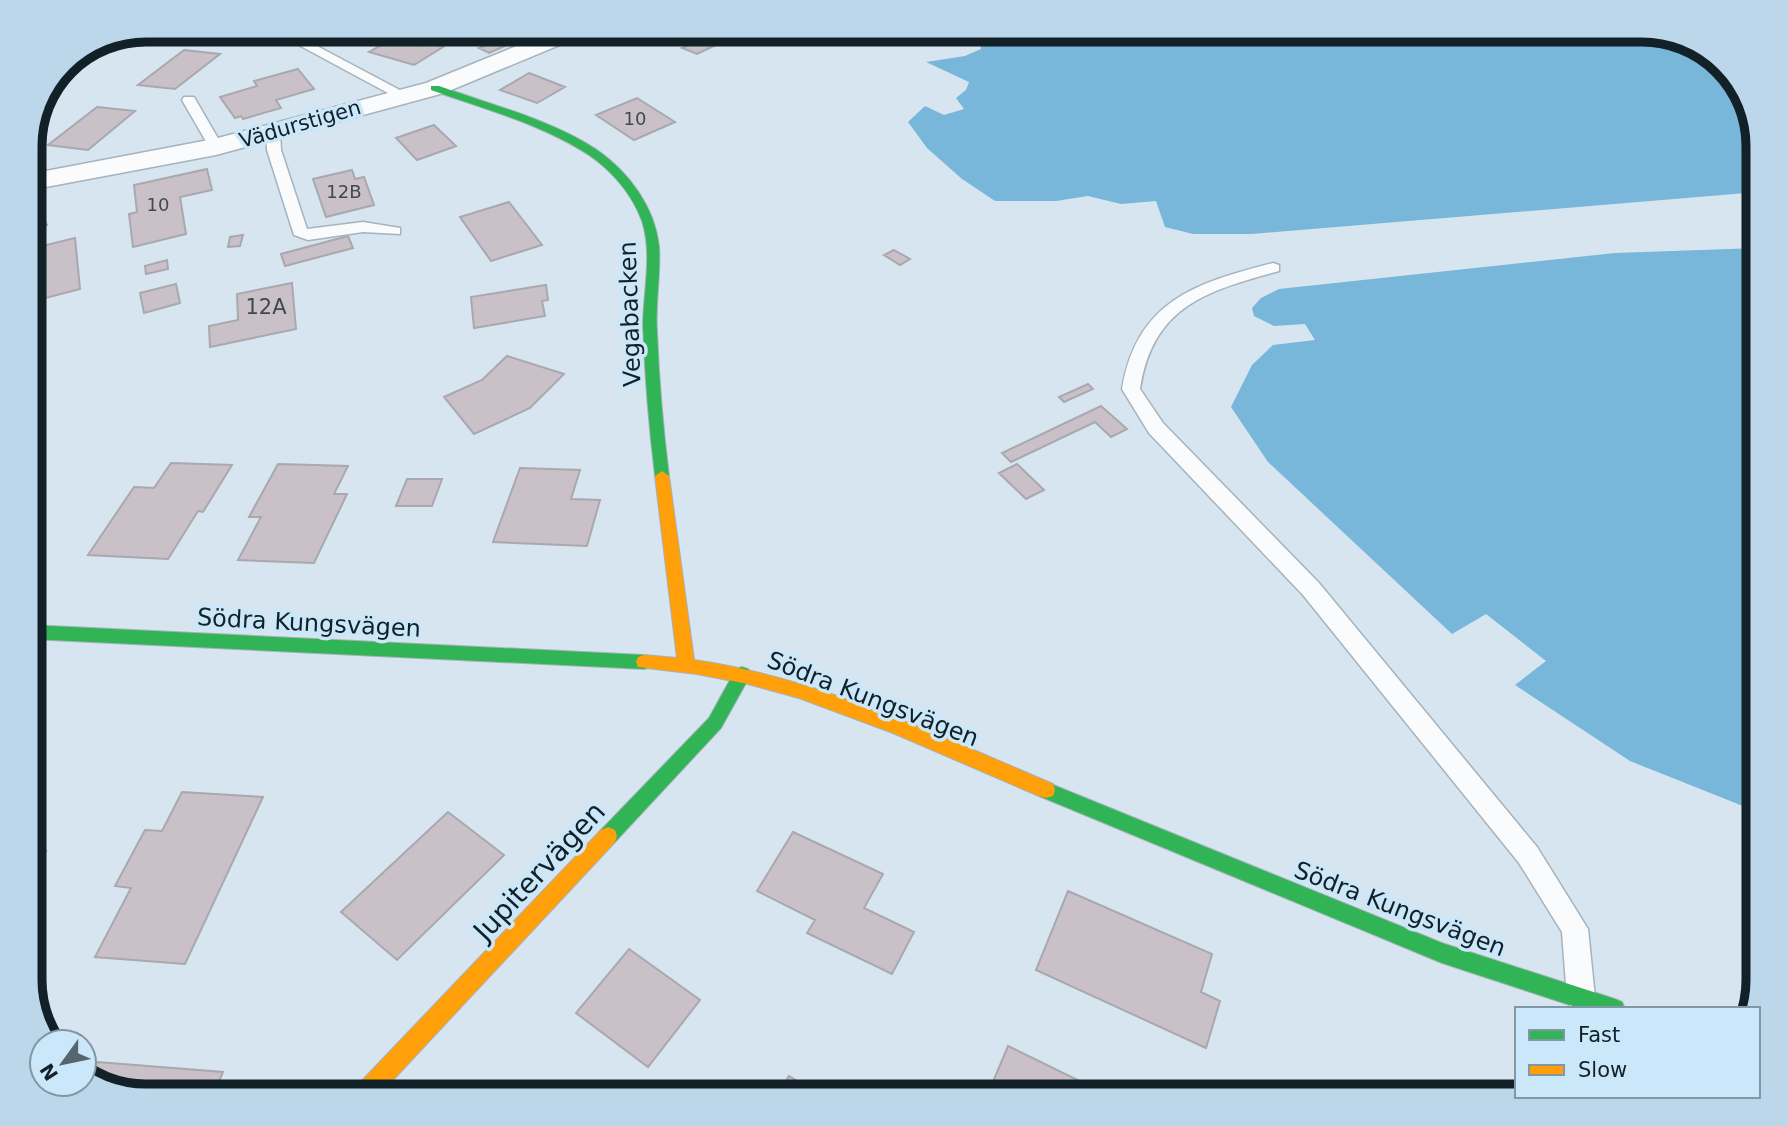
<svg xmlns="http://www.w3.org/2000/svg" width="1788" height="1126" font-family="'DejaVu Sans',sans-serif">
<style>
.water{fill:#78b6da}
.building{fill:#cac1c8;stroke:#a9a8ae;stroke-width:2}
.lines{fill:none;stroke-linecap:round;stroke-linejoin:round}
.lane-casing{stroke:#a6b3bc;stroke-width:3}
.street-casing{stroke:#a6b3bc;stroke-width:3}
.fast-casing{stroke:#a6b3bc;stroke-width:2}
.slow-casing{stroke:#a6b3bc;stroke-width:2}
.lane{fill:#f9fbfd;fill-rule:evenodd}
.street{fill:#f9fbfd;fill-rule:evenodd}
.fast{fill:#30b455;fill-rule:evenodd}
.slow{fill:#ff9f0a;fill-rule:evenodd}
.labels{text-anchor:middle;stroke-width:7;stroke-linejoin:round;paint-order:stroke}
.far-number-label{font-size:18px;fill:#404850}
.far-street-label{font-size:21px;fill:#122028;stroke:#cbe7fa}
.number-label{font-size:21px;fill:#404850}
.street-label{font-size:24px;fill:#122028;stroke:#cbe7fa}
.near-street-label{font-size:28px;fill:#122028;stroke:#cbe7fa}
.rim{fill:none;stroke:#122028;stroke-width:9}
</style>
<rect width="100%" height="100%" fill="#d6e5f0"/>
<!-- water -->
<path class="water" d="M 1642,30 L 1706,49 L 1743,88 L 1758,139 L 1758,192 L 1251,234 L 1193,234 L 1165,227 L 1156,201 L 1121,204 L 1088,196 L 1056,201 L 995,201 L 962,179 L 927,148 L 908,122 L 925,106 L 944,115 L 964,109 L 956,98 L 966,90 L 969,82 L 926,62 L 965,56 L 981,49 L 980,41 L 968,35 L 972,34 Z
M 1758,248 L 1758,812 L 1630,761 L 1515,685 L 1546,661 L 1486,614 L 1452,634 L 1268,462 L 1231,407 L 1252,365 L 1273,345 L 1315,340 L 1305,324 L 1274,326 L 1254,316 L 1252,308 L 1261,298 L 1279,289 L 1615,253 Z"/>
<!-- building -->
<path class="building" d="M 394,38 L 421,46 L 427,42 L 443,47 L 414,65 L 369,52 Z
M 704,38 L 718,44 L 697,54 L 682,48 Z
M 495,41 L 505,46 L 489,53 L 479,48 Z
M 89,47 L 100,50 L 78,61 L 71,59 Z
M 184,50 L 220,54 L 175,89 L 138,85 Z
M 298,69 L 314,89 L 276,100 L 281,108 L 243,119 L 241,116 L 235,118 L 220,97 L 257,86 L 254,81 Z
M 529,73 L 565,87 L 537,103 L 500,90 Z
M 637,98 L 675,122 L 634,140 L 596,115 Z
M 97,107 L 135,111 L 88,150 L 48,145 Z
M 434,125 L 456,146 L 417,160 L 396,138 Z
M 207,169 L 212,190 L 180,197 L 186,234 L 133,247 L 129,214 L 137,212 L 134,185 Z
M 352,170 L 355,179 L 364,177 L 374,205 L 326,217 L 313,179 Z
M 509,202 L 542,245 L 491,261 L 460,217 Z
M 39,210 L 47,225 L 30,231 L 30,213 Z
M 243,235 L 240,246 L 228,247 L 230,237 Z
M 348,236 L 353,248 L 285,266 L 281,254 Z
M 75,238 L 80,289 L 30,302 L 30,249 Z
M 894,250 L 910,259 L 900,265 L 884,255 Z
M 167,260 L 168,269 L 146,274 L 145,266 Z
M 292,283 L 296,329 L 210,347 L 209,326 L 238,320 L 237,294 Z
M 176,284 L 180,303 L 144,313 L 140,293 Z
M 546,285 L 548,300 L 542,301 L 545,316 L 474,328 L 471,297 Z
M 507,356 L 564,374 L 530,408 L 474,434 L 444,397 L 482,380 Z
M 1088,384 L 1093,389 L 1064,402 L 1059,397 Z
M 1101,406 L 1127,429 L 1111,437 L 1095,422 L 1011,462 L 1002,453 Z
M 171,463 L 232,465 L 203,512 L 198,511 L 168,559 L 88,555 L 134,487 L 154,488 Z
M 278,464 L 348,466 L 334,494 L 347,494 L 314,563 L 238,560 L 261,517 L 249,517 Z
M 1017,464 L 1044,490 L 1026,499 L 999,473 Z
M 520,468 L 580,470 L 571,499 L 600,500 L 587,546 L 493,542 Z
M 407,479 L 442,479 L 432,506 L 396,506 Z
M 182,792 L 263,797 L 185,964 L 95,957 L 131,888 L 115,886 L 145,830 L 162,831 Z
M 448,812 L 504,855 L 397,960 L 341,912 Z
M 793,832 L 883,874 L 864,908 L 914,932 L 892,974 L 807,933 L 815,920 L 757,891 Z
M 30,851 L 46,851 L 30,880 Z
M 1068,891 L 1212,954 L 1201,992 L 1220,1001 L 1206,1048 L 1036,970 Z
M 629,949 L 700,1000 L 648,1067 L 576,1013 Z
M 1008,1046 L 1110,1096 L 987,1096 Z
M 97,1062 L 223,1072 L 213,1096 L 146,1096 L 89,1079 Z
M 789,1076 L 822,1096 L 777,1096 Z"/>
<g class="lines">
<defs>
<path id="lane" d="M 284,37 L 300,37 L 411,96 L 399,99 Z
M 184,97 L 194,97 L 223,147 L 221,150 L 211,150 L 182,100 Z
M 273,127 L 280,131 L 281,150 L 307,229 L 363,222 L 400,228 L 400,234 L 363,232 L 308,240 L 294,235 L 267,150 L 266,131 Z
M 1273,263 L 1279,265 L 1279,271 C 1206,291 1153,306 1140,389 L 1163,423 L 1319,583 L 1537,847 L 1588,929 L 1595,998 L 1591,1008 L 1571,1008 L 1567,998 L 1562,932 L 1519,863 L 1303,595 L 1149,433 L 1122,389 C 1137,301 1195,283 1273,263 Z"/>
<path id="street" d="M 541,36 L 573,36 L 569,41 L 444,93 L 216,155 L 30,190 L 30,174 L 214,139 L 426,83 Z"/>
<path id="fast" d="M 431,86 L 439,86 C 491,105 550,119 597,150 C 629,172 655,208 659,246 C 661,275 655,303 657,332 C 659,380 663,428 669,476 L 667,480 L 662,481 L 655,476 C 649,427 645,377 643,327 C 643,292 653,255 642,221 C 632,194 612,171 589,155 C 542,124 484,109 431,90 Z
M 30,625 L 644,655 L 650,657 L 652,662 L 650,667 L 644,669 L 30,639 Z
M 742,667 L 748,669 L 751,674 L 721,728 L 615,842 L 608,845 L 601,842 L 599,836 L 601,830 L 709,718 L 736,669 Z
M 1046,782 L 1442,943 L 1615,999 L 1622,1002 L 1625,1009 L 1582,1009 L 1442,963 L 1039,796 L 1037,790 L 1039,784 Z"/>
<path id="slow" d="M 662,471 L 669,476 L 694,660 C 820,678 937,735 1053,784 L 1055,790 L 1053,796 L 1046,798 L 1039,796 L 893,733 L 799,698 L 748,684 L 697,674 L 638,667 L 636,662 L 638,657 L 644,655 L 677,658 L 655,476 Z
M 608,827 L 615,830 L 617,836 L 615,842 L 378,1096 L 352,1096 L 355,1088 L 601,830 Z"/>
</defs>
<!-- lane casing -->
<use href="#lane" class="lane-casing"/>
<!-- street casing -->
<use href="#street" class="street-casing"/>
<!-- fast casing -->
<use href="#fast" class="fast-casing"/>
<!-- slow casing -->
<use href="#slow" class="slow-casing"/>
<!-- lane -->
<use href="#lane" class="lane"/>
<!-- street -->
<use href="#street" class="street"/>
<!-- fast -->
<use href="#fast" class="fast"/>
<!-- slow -->
<use href="#slow" class="slow"/>
</g>
<g class="labels">
<!-- far-number labels -->
<g class="far-number-label">
<text x="635" y="125">10</text>
<text x="344" y="198">12B</text>
<text x="158" y="211">10</text>
</g>
<!-- far-street labels -->
<g class="far-street-label">
<text transform="translate(300 124) rotate(-16)" y="7">Vädurstigen</text>
</g>
<!-- number labels -->
<g class="number-label">
<text x="266" y="314">12A</text>
</g>
<!-- street labels -->
<g class="street-label">
<text transform="translate(630 314) rotate(-92)" y="8">Vegabacken</text>
<text transform="translate(309 623) rotate(3)" y="8">Södra Kungsvägen</text>
<text transform="translate(873 699) rotate(21)" y="8">Södra Kungsvägen</text>
<text transform="translate(1400 909) rotate(21)" y="8">Södra Kungsvägen</text>
</g>
<!-- near-street labels -->
<g class="near-street-label">
<text transform="translate(539 871) rotate(-47)" y="10">Jupitervägen</text>
</g>
</g>
<!-- crop -->
<path d="M0 0H1788V1126H0ZM146 42H1642A104 104 0 0 1 1746 146V980A104 104 0 0 1 1642 1084H146A104 104 0 0 1 42 980V146A104 104 0 0 1 146 42Z" fill="#bcd7e9" fill-rule="evenodd"/>
<path class="rim" d="M146 42H1642A104 104 0 0 1 1746 146V980A104 104 0 0 1 1642 1084H146A104 104 0 0 1 42 980V146A104 104 0 0 1 146 42Z"/>
<!-- legend -->
<rect x="1515" y="1007" width="245" height="91" fill="#cbe7fa" stroke="#8197a6" stroke-width="2"/>
<rect x="1529" y="1030" width="35" height="10" fill="#30b455" stroke="#8197a6" stroke-width="2"/>
<text x="1578" y="1042" font-size="21" fill="#122028">Fast</text>
<rect x="1529" y="1065" width="35" height="10" fill="#ff9f0a" stroke="#8197a6" stroke-width="2"/>
<text x="1578" y="1077" font-size="21" fill="#122028">Slow</text>
<!-- north arrow -->
<g transform="translate(63 1063) rotate(237)"><circle r="33" fill="#cbe7fa" stroke="#8197a6" stroke-width="2"/>
<path d="M0-5L12 26L0 18L-12 26Z" fill="#57656e"/>
<text y="-10" font-size="19" font-weight="bold" text-anchor="middle" fill="#122028">N</text>
</g>
</svg>
